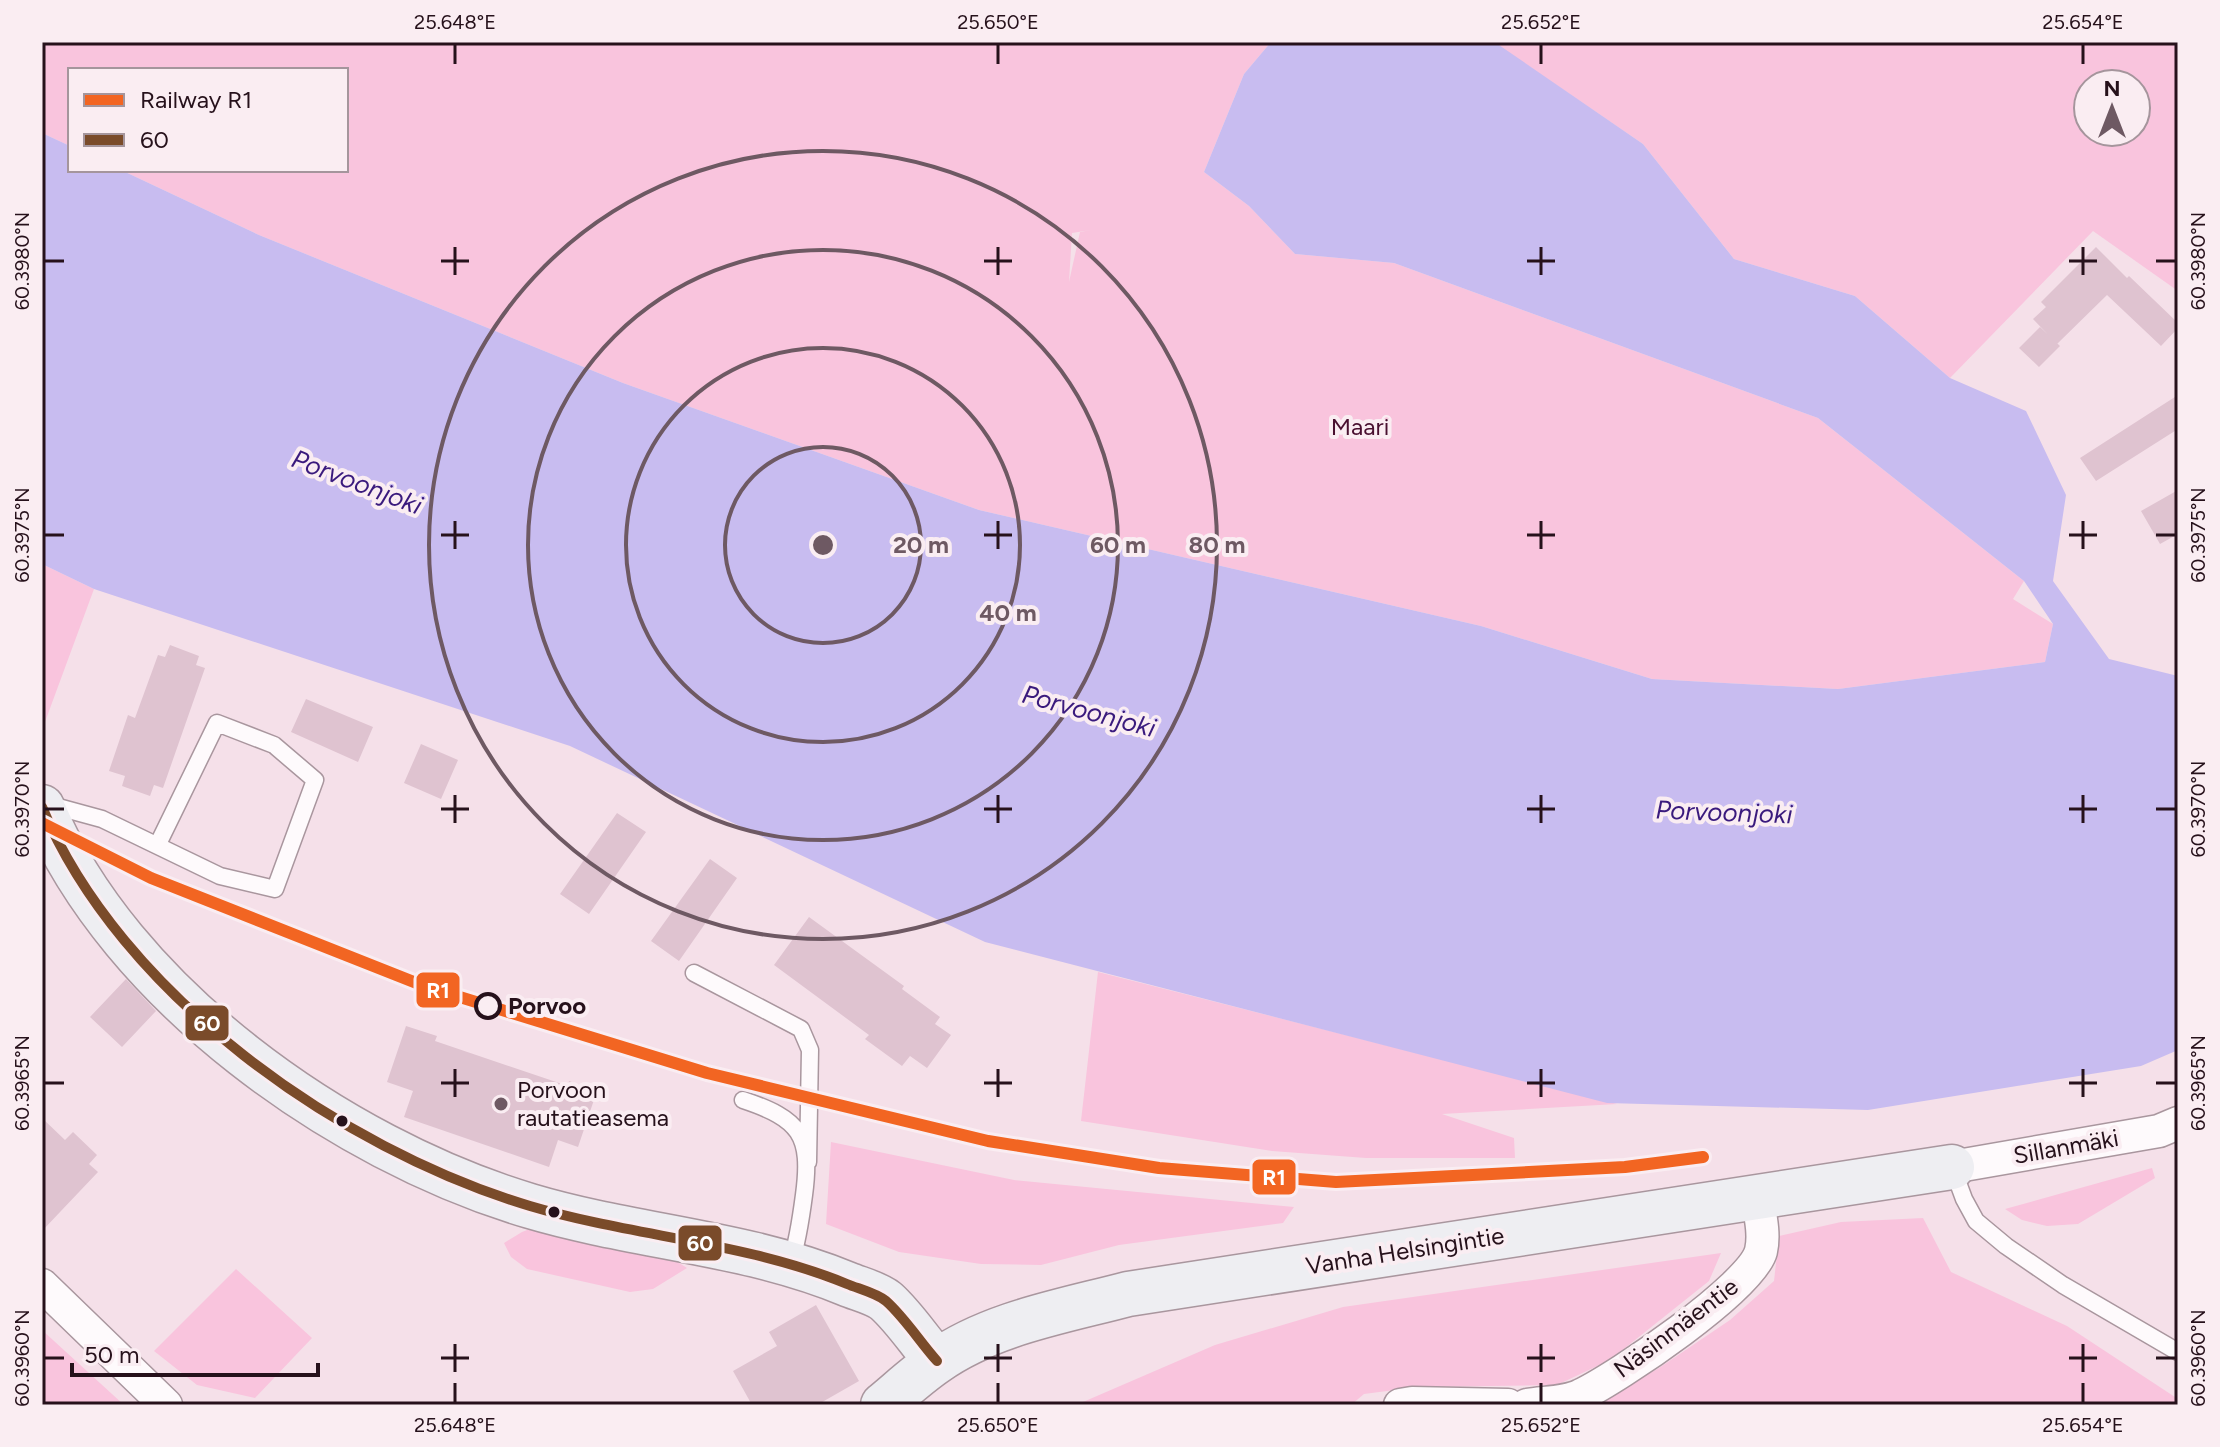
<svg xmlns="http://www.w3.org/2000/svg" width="2220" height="1447" font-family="Figtree,sans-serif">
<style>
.green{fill:#f9c4dd;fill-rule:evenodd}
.water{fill:#c8bcf0}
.building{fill:#dfc3d0}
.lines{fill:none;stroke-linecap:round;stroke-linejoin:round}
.lane-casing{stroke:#a9969e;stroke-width:19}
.street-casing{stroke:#a9969e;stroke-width:35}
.secondary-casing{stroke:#a9969e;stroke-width:47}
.lane{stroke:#fefafc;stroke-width:16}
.street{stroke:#fefafc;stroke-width:32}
.secondary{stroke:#eeeef2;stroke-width:44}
.bus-1-casing{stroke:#faedf2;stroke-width:16}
.bus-1{stroke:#7a4b2a;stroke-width:10}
.rail-1-casing{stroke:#faedf2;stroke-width:18}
.rail-1{stroke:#f26522;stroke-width:12}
.ticks{fill:none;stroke:#26111b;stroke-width:3}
.ring{fill:none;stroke:#6e5963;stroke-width:4}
.stop-dot{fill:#faedf2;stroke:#26111b;stroke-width:4}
.poi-dot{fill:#6e5963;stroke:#faedf2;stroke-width:3}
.bus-dot{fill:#26111b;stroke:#faedf2;stroke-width:3}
.labels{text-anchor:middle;stroke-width:8;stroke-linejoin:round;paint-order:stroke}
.park-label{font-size:24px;fill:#491030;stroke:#faedf2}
.stop-label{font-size:24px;font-weight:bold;fill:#26111b;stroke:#faedf2;text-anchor:start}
.poi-label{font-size:24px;fill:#26111b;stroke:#faedf2;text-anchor:start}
.street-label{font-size:24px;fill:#26111b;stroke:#faedf2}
.water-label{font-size:26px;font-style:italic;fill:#3a1a7d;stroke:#faedf2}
.centre{fill:#6e5963;stroke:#faedf2;stroke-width:4}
.ring-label{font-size:24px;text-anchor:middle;font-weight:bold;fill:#6e5963;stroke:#faedf2;stroke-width:8;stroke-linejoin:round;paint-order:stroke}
.line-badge{stroke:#faedf2;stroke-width:3}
.badge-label{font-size:22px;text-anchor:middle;font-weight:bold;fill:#fff}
.neatline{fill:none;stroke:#26111b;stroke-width:3}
.ticks-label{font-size:20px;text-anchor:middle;fill:#26111b}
</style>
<rect width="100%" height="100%" fill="#f5e0e9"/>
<!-- green -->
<path class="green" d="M 42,42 L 1271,42 L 1244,74 L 1204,172 L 1249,206 L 1295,254 L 1394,263 L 1818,418 L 2024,581 L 2013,599 L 2053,624 L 2045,662 L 1838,689 L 1652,679 L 1481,626 L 979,510 L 623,383 L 259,235 L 121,170 L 346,170 L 346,70 L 70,70 L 70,146 L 42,133 ZM 1091,230 L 1080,232 L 1069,282 L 1072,233 Z
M 1493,42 L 2178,42 L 2178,291 L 2093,231 L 1950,378 L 1855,296 L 1734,259 L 1643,144 ZM 2088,84 L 2136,84 L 2136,132 L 2088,132 Z
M 42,564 L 94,589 L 42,730 Z
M 1098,972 L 1617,1104 L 1442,1114 L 1514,1138 L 1515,1158 L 1366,1158 L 1272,1151 L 1081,1121 Z
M 831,1142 L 1014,1180 L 1294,1207 L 1283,1223 L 1119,1245 L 1041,1265 L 981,1264 L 899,1252 L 826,1224 Z
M 2152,1168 L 2155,1178 L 2078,1224 L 2047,1226 L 2022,1220 L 2005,1209 Z
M 1923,1218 L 1951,1272 L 2067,1326 L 2178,1399 L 2178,1405 L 1592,1405 L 1659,1368 L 1730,1320 L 1774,1281 L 1779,1236 L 1841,1222 Z
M 535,1227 L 676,1261 L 687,1268 L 653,1289 L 630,1292 L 527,1269 L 511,1257 L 504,1243 L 522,1232 Z
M 1721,1253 L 1709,1281 L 1610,1360 L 1557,1385 L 1418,1387 L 1364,1394 L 1351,1405 L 1076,1405 L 1215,1345 L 1343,1307 Z
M 236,1269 L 312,1338 L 255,1398 L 197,1385 L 154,1351 Z
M 42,1330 L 124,1405 L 42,1405 Z"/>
<!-- water -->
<path class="water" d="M 1271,42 L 1496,43 L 1643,144 L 1734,259 L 1855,296 L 1950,378 L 2026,411 L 2066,495 L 2053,581 L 2109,659 L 2178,676 L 2178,1050 L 2141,1066 L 1868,1110 L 1607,1103 L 985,942 L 570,746 L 94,589 L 42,564 L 42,133 L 70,146 L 70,170 L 121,170 L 259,235 L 623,383 L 979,510 L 1481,626 L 1652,679 L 1838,689 L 2045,662 L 2053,624 L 2024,581 L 1818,418 L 1394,263 L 1295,254 L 1249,206 L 1204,172 L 1244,74 Z"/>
<!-- building -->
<path class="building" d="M 2096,247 L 2127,278 L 2129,276 L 2178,323 L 2178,328 L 2161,346 L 2107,295 L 2057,344 L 2033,319 L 2046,307 L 2041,302 Z
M 2040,327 L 2060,346 L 2039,367 L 2019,348 Z
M 2178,395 L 2178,429 L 2096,481 L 2080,458 Z
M 2178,490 L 2178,534 L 2160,544 L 2141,511 Z
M 170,645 L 199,656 L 196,665 L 205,668 L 163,788 L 154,785 L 150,796 L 122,786 L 125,776 L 109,771 L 128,715 L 135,718 L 158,655 L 165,657 Z
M 306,699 L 373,727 L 358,762 L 291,732 Z
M 421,744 L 458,760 L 441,799 L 404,783 Z
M 617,813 L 646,832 L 589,914 L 560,894 Z
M 710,859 L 737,878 L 679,961 L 651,941 Z
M 809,917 L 904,986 L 902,989 L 940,1017 L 935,1024 L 951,1035 L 927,1068 L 910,1056 L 902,1066 L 865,1039 L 869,1035 L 774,965 Z
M 126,979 L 156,1011 L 122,1047 L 90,1017 Z
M 406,1026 L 437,1036 L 435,1041 L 568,1086 L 569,1081 L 597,1091 L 578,1147 L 558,1140 L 549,1167 L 404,1117 L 413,1091 L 387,1082 Z
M 42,1118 L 65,1140 L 73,1132 L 97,1155 L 89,1164 L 98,1172 L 42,1231 Z
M 816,1305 L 859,1381 L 817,1405 L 752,1405 L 733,1371 L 777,1346 L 769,1332 Z"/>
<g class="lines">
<defs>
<path id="lane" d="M 47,804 L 102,819 L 220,876 L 275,889 L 315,780 L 274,745 L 217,723 L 158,844
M 694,973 L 801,1029 L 810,1050 L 808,1162
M 743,1100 C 800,1119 812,1135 804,1195 C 801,1218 798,1240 791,1262
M 1953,1169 L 1964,1199 L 1976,1221 L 2006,1246 L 2063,1285 L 2178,1352"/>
<path id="street" d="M 1952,1167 L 2159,1131 L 2178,1123
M 42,1285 L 166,1405
M 1400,1405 L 1412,1403 L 1508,1405
M 1527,1405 C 1543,1402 1566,1403 1581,1395 C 1617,1378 1752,1287 1761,1251 C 1765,1234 1760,1214 1757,1196"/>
<path id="secondary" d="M 42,807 C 120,994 339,1149 530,1206 C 634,1237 746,1242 847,1284 C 859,1289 876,1293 886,1301 C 905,1318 920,1342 937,1361
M 883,1405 C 900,1391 917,1375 936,1362 C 991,1323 1064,1311 1128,1294 L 1952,1167"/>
</defs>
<!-- lane casing -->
<use href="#lane" class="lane-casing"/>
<!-- street casing -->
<use href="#street" class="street-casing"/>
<!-- secondary casing -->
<use href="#secondary" class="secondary-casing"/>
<!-- lane -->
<use href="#lane" class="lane"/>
<!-- street -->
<use href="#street" class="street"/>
<!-- secondary -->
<use href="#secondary" class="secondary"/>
<defs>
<path id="bus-1" d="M 42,807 C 120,994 339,1149 530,1206 C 634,1237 746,1242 847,1284 C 859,1289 876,1293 886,1301 C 905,1318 920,1342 937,1361"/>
</defs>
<!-- bus-1 casing -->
<use href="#bus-1" class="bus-1-casing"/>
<!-- bus-1 -->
<use href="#bus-1" class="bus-1"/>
<defs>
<path id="rail-1" d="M 42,823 L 151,878 L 424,986 L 707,1073 L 988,1141 L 1159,1168 L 1336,1182 L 1625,1167 L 1703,1157"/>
</defs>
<!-- rail-1 casing -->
<use href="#rail-1" class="rail-1-casing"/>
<!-- rail-1 -->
<use href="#rail-1" class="rail-1"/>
</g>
<!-- ticks -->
<path class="ticks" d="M 455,44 L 455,64M 998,44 L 998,64M 1541,44 L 1541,64M 2083,44 L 2083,64M 455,247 L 455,275M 998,247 L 998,275M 1541,247 L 1541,275M 2083,247 L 2083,275M 44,261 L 64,261M 441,261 L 469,261M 984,261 L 1012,261M 1527,261 L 1555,261M 2069,261 L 2097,261M 2156,261 L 2176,261M 455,521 L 455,549M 998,521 L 998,549M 1541,521 L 1541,549M 2083,521 L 2083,549M 44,535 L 64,535M 441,535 L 469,535M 984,535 L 1012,535M 1527,535 L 1555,535M 2069,535 L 2097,535M 2156,535 L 2176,535M 455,795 L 455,823M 998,795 L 998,823M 1541,795 L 1541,823M 2083,795 L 2083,823M 44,809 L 64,809M 441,809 L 469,809M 984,809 L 1012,809M 1527,809 L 1555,809M 2069,809 L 2097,809M 2156,809 L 2176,809M 455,1069 L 455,1097M 998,1069 L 998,1097M 1541,1069 L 1541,1097M 2083,1069 L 2083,1097M 44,1083 L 64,1083M 441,1083 L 469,1083M 984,1083 L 1012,1083M 1527,1083 L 1555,1083M 2069,1083 L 2097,1083M 2156,1083 L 2176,1083M 455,1344 L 455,1372M 998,1344 L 998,1372M 1541,1344 L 1541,1372M 2083,1344 L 2083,1372M 44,1358 L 64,1358M 441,1358 L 469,1358M 984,1358 L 1012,1358M 1527,1358 L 1555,1358M 2069,1358 L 2097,1358M 2156,1358 L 2176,1358M 455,1383 L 455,1403M 998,1383 L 998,1403M 1541,1383 L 1541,1403M 2083,1383 L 2083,1403"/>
<!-- distance rings -->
<g class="ring">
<circle cx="823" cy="545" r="98"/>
<circle cx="823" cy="545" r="197"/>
<circle cx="823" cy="545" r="295"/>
<circle cx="823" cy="545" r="394"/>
</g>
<!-- markers -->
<circle class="stop-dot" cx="488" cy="1006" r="12"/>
<circle class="poi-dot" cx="501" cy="1104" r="8"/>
<g class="bus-dot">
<circle cx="342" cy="1121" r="7"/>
<circle cx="554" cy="1212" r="7"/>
</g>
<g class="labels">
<!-- park labels -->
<g class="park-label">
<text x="1360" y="435">Maari</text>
</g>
<!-- stop labels -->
<g class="stop-label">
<text x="508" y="1014">Porvoo</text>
</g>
<!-- poi labels -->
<g class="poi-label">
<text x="517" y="1098">Porvoon<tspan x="517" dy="28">rautatieasema</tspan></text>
</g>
<!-- street labels -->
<g class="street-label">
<text transform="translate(2066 1147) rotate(-10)" y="8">Sillanmäki</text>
<text transform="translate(1405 1251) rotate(-9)" y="8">Vanha Helsingintie</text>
<text transform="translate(1676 1328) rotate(-37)" y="8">Näsinmäentie</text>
</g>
<!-- water labels -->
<g class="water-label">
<text transform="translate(357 482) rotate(21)" y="9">Porvoonjoki</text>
<text transform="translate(1089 711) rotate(15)" y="9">Porvoonjoki</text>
<text transform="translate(1724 812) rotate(2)" y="9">Porvoonjoki</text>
</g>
</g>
<circle cx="823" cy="545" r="12" class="centre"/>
<g class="ring-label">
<text x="921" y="553">20 m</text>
<text x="1118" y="553">60 m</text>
<text x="1217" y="553">80 m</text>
<text x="1008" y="621">40 m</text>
</g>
<g class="line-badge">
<rect x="415" y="971" width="46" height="38" rx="8" fill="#f26522"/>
<rect x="184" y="1004" width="46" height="38" rx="8" fill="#7a4b2a"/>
<rect x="1251" y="1158" width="46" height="38" rx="8" fill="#f26522"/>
<rect x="677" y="1224" width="46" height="38" rx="8" fill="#7a4b2a"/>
</g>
<g class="badge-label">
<text x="438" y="998">R1</text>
<text x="207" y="1031">60</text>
<text x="1274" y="1185">R1</text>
<text x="700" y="1251">60</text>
</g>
<!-- border -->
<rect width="2220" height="1447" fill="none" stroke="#faedf2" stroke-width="88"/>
<!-- legend -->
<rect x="68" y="68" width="280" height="104" fill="#faedf2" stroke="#a5959c" stroke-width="2"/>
<rect x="84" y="94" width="40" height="12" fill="#f26522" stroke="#a5959c" stroke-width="2"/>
<text x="140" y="108" font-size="24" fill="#26111b">Railway R1</text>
<rect x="84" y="134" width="40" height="12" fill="#7a4b2a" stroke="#a5959c" stroke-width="2"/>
<text x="140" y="148" font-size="24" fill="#26111b">60</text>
<!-- north arrow -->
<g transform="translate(2112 108)"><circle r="38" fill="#faedf2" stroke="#a5959c" stroke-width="2"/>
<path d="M0-6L14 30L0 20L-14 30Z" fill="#6e5963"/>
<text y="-12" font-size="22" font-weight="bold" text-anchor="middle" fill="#26111b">N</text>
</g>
<!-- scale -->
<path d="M72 1363v12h246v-12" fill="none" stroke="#26111b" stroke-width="4"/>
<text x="84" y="1363" font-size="24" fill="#26111b" stroke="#faedf2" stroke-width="6" paint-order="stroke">50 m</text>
<rect x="44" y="44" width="2132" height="1359" class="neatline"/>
<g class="ticks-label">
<text x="455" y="29">25.648°E</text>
<text x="998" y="29">25.650°E</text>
<text x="1541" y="29">25.652°E</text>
<text x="2083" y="29">25.654°E</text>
<text transform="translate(22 261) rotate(-90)" y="7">60.3980°N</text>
<text transform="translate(2198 261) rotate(-90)" y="7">60.3980°N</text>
<text transform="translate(22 535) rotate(-90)" y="7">60.3975°N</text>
<text transform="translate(2198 535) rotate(-90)" y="7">60.3975°N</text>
<text transform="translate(22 809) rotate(-90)" y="7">60.3970°N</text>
<text transform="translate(2198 809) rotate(-90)" y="7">60.3970°N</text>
<text transform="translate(22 1083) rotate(-90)" y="7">60.3965°N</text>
<text transform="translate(2198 1083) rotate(-90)" y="7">60.3965°N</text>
<text transform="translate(22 1358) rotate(-90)" y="7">60.3960°N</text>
<text transform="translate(2198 1358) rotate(-90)" y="7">60.3960°N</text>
<text x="455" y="1432">25.648°E</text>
<text x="998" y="1432">25.650°E</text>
<text x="1541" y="1432">25.652°E</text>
<text x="2083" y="1432">25.654°E</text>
</g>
</svg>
